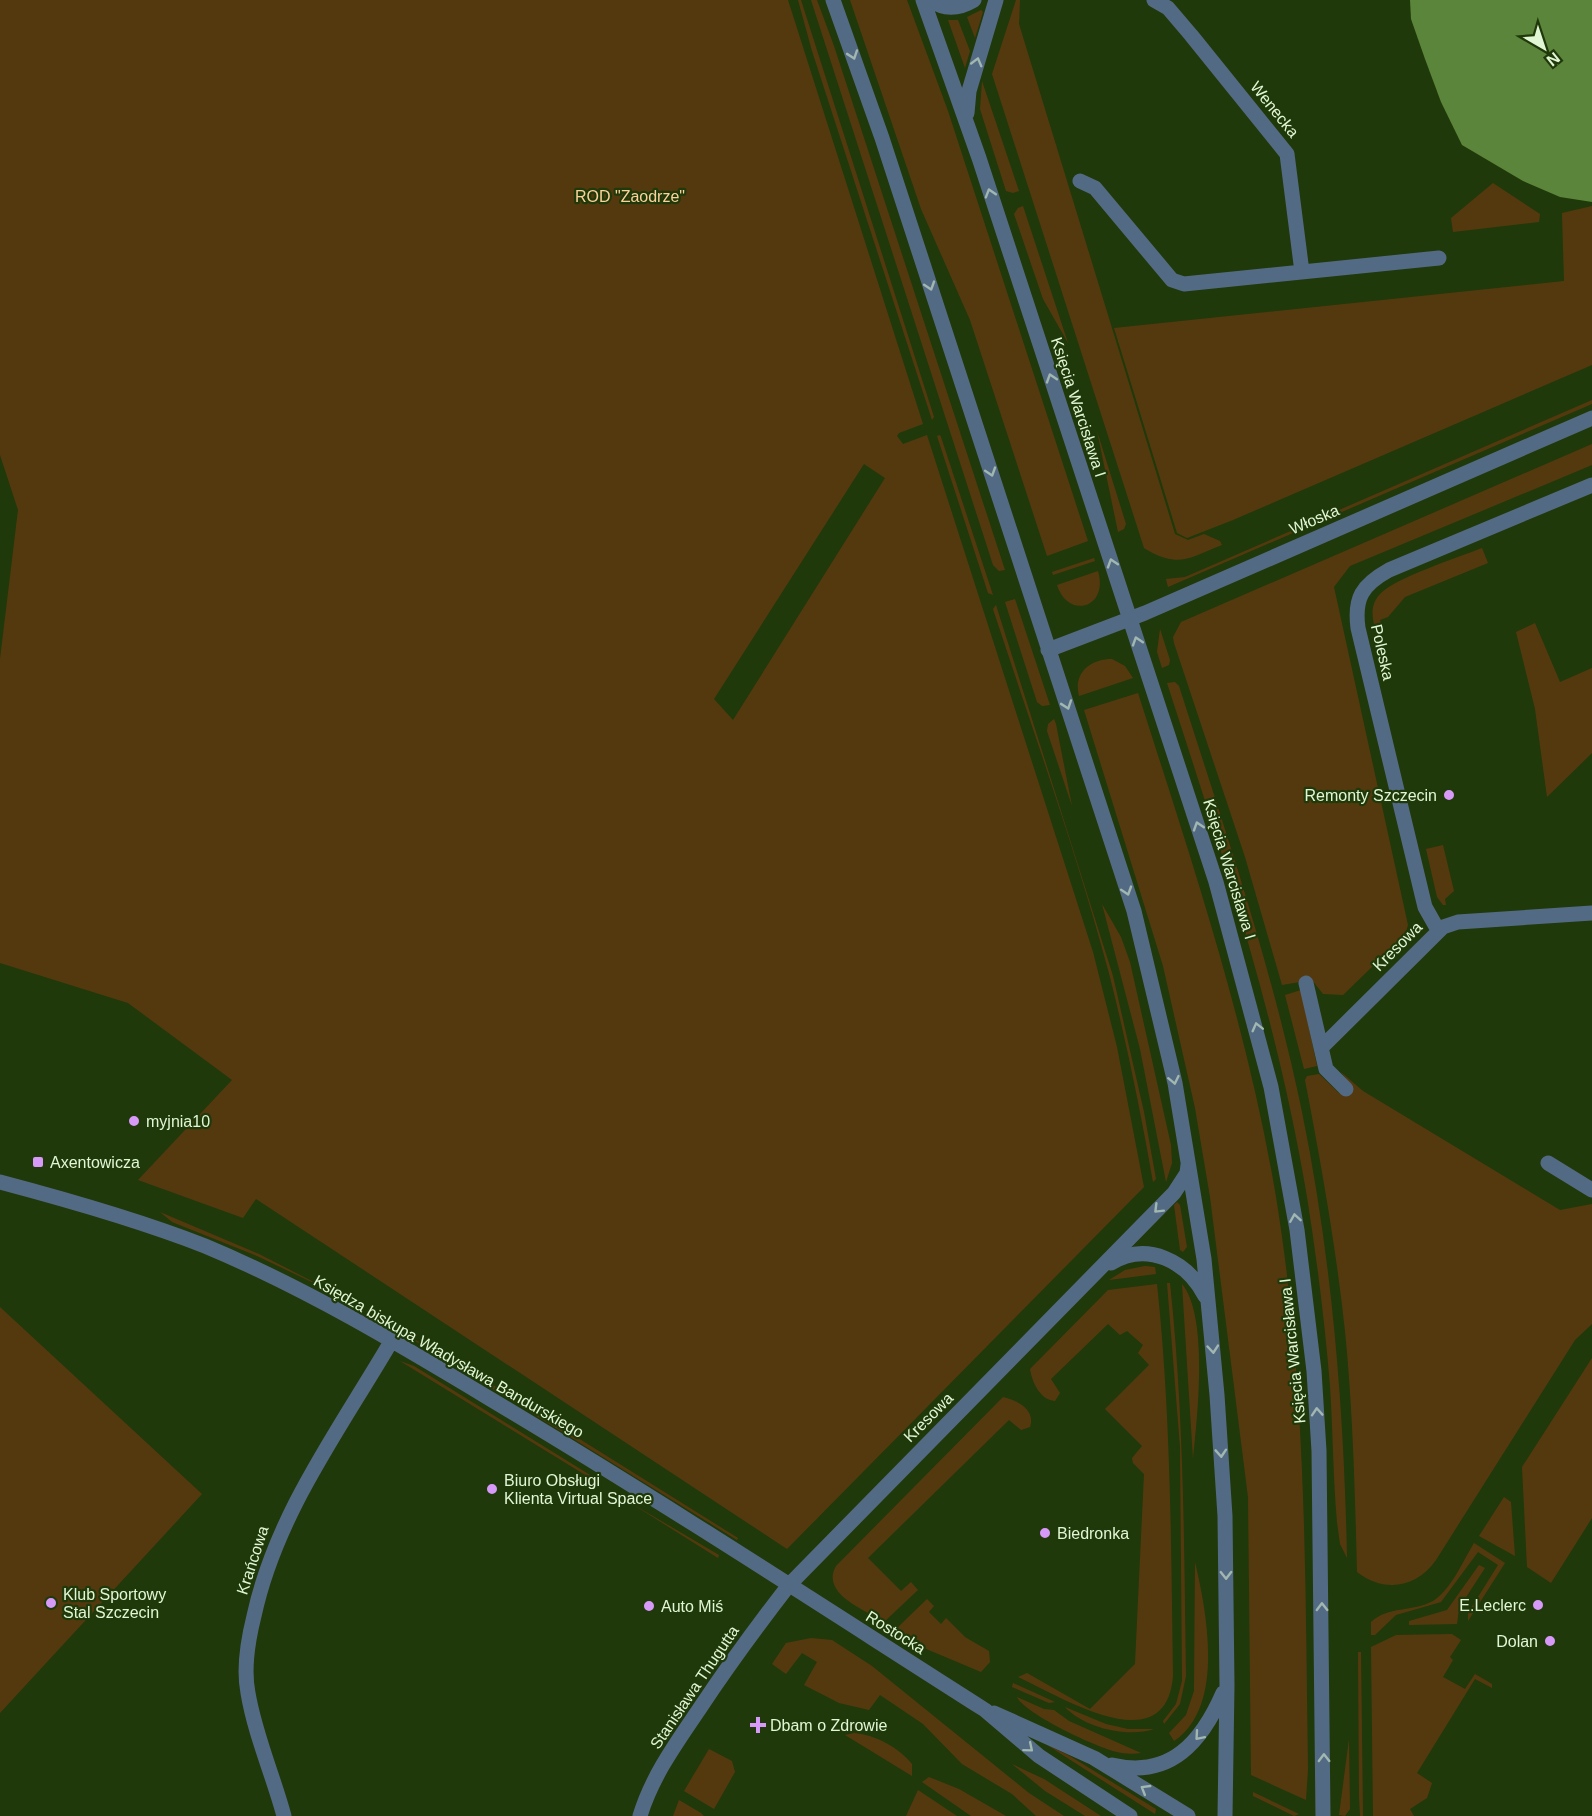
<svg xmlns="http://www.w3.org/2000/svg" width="1592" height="1816" font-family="Helvetica,sans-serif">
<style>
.green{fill:#55390e;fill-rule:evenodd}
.water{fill:#5a853a}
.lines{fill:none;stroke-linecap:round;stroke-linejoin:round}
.minor{stroke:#536a85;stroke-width:15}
.oneway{stroke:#a1b7b0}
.poi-dot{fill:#d89af8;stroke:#20390a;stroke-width:2}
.labels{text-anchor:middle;stroke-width:4.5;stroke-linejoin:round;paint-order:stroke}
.street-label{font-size:16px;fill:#e1f6d4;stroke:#20390a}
.park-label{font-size:16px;fill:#fdd29a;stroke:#20390a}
.poi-label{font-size:16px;fill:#e1f6d4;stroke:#20390a;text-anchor:start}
</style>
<rect width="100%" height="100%" fill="#20390a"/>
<!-- green -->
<path class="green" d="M 0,0 L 788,0 L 923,424 L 899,433 L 897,436 L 903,444 L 927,435 L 1093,952 L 1117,1047 L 1144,1187 L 787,1549 L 256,1199 L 243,1218 L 138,1180 L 232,1080 L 128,1003 L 0,963 L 0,659 L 18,510 L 0,455 ZM 864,464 L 885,478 L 733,720 L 714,699 Z
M 798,0 L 801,0 L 934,417 L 932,420 L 812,51 Z
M 811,0 L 817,0 L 834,46 L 1005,570 L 999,571 L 993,565 Z
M 850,0 L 907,0 L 948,111 L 1088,541 L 1047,556 L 970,320 L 921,209 Z
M 1016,0 L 1020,0 L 1019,24 L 1175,534 L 1188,540 L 1204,534 L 1220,541 L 1222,545 C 1189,558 1178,569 1144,548 L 992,74 Z
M 981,10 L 983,12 L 975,38 L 967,17 Z
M 948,20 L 958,20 L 970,51 L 965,68 Z
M 982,81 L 1019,191 L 1013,193 L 1006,191 L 980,109 Z
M 1493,183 L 1540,214 L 1539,222 L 1453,232 L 1451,218 Z
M 1023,206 L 1068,343 L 1043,299 L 1014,214 L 1018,208 Z
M 1592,206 L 1592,365 L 1233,520 L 1187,538 L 1177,533 L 1114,328 L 1564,281 L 1562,213 Z
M 1592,400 L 1592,404 L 1168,587 L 1166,579 L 1185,577 Z
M 1097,431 L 1126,524 L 1124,529 L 1118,532 Z
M 940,435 L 941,437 L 993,595 L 988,593 L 937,436 Z
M 1592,444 L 1592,465 L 1350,566 L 1334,587 L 1408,925 L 1405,935 L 1343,995 L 1323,994 L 1312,980 L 1282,985 L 1245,857 L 1174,643 L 1173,637 L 1181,622 Z
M 1482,548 L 1488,563 L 1405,597 L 1388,617 L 1380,620 L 1382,627 L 1375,629 C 1372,616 1370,605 1380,594 C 1395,578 1459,557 1482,548 Z
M 1094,558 L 1095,561 L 1053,575 L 1052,572 Z
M 1098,571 C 1109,608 1068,620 1057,585 Z
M 1015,599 L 1050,705 L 1042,706 L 1037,702 L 1005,602 Z
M 996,605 L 1113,976 L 1144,1112 L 1156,1179 L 1153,1182 C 1141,1113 1127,1045 1110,977 C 1077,853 1033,731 993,609 Z
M 1535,623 L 1560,682 L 1592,668 L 1592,753 L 1547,797 L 1535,709 L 1516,632 Z
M 1160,629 L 1170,660 L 1169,665 L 1162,668 L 1157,652 Z
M 1112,659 L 1125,666 L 1133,678 L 1079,696 C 1073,673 1090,659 1112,659 Z
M 1175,682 L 1179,686 C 1224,827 1272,967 1302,1112 C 1332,1259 1344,1408 1347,1558 L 1340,1544 L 1337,1522 C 1333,1477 1333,1431 1330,1386 C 1325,1323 1317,1260 1307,1197 C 1278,1021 1222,853 1167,683 Z
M 1138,693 C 1191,859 1247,1024 1276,1197 C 1307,1387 1305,1577 1308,1769 L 1306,1800 L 1251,1775 L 1248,1497 L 1210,1197 L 1195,1108 L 1163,966 L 1084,710 Z
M 1054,719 L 1056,724 L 1072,806 L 1047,731 L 1048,724 Z
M 1443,845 L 1454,891 L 1445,899 L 1446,905 L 1443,905 L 1437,897 L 1426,849 Z
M 1102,904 L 1121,937 L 1130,962 L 1171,1145 L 1172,1163 L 1166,1182 L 1140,1049 Z
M 1301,990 L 1317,1066 L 1304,1069 L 1285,995 Z
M 1341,1072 L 1363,1091 L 1560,1210 L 1592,1204 L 1592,1324 L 1575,1340 L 1436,1560 C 1417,1588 1384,1593 1357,1572 C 1355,1492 1353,1411 1345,1331 C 1336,1247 1321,1163 1305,1080 L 1307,1076 L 1319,1074 L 1340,1094 L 1350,1084 Z
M 1177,1202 L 1180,1205 L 1187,1247 L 1183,1252 L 1180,1250 L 1174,1205 Z
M 160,1212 L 259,1254 L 341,1296 L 257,1256 L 172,1222 Z
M 1145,1266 L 1155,1267 L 1156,1274 L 1109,1280 L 1125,1270 Z
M 1167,1283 L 1170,1283 C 1184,1414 1184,1544 1186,1676 L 1180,1704 L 1164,1724 L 1163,1721 L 1176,1704 L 1182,1681 L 1180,1447 Z
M 1157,1284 C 1171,1415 1171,1545 1173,1676 C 1166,1764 1060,1696 1018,1677 L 1027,1673 L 1090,1709 L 1135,1664 L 1144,1474 L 1133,1463 L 1132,1458 L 1142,1446 L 1105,1409 L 1149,1365 L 1138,1353 L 1143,1345 L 1127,1331 L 1120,1335 L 1108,1324 L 1051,1379 L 1060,1393 L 1055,1401 C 1040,1400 1032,1382 1030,1369 L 1108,1290 Z
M 1182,1284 C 1209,1317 1197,1418 1193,1459 Z
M 0,1307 L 202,1494 L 0,1713 Z
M 378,1318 L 493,1385 L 738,1538 L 737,1540 Z
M 1592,1358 L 1592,1518 L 1551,1583 L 1527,1567 L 1522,1467 Z
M 400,1361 L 414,1366 L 595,1478 L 595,1481 Z
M 1003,1397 C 1017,1400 1036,1410 1030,1427 L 1021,1430 L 1009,1420 L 868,1558 L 901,1591 L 911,1582 L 918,1590 L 884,1622 C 866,1610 820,1594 836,1566 Z
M 1504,1497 L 1511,1502 L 1515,1556 L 1479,1536 Z
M 629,1502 L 719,1555 L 718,1558 Z
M 1474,1543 L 1505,1563 L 1468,1621 L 1468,1613 L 1498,1565 L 1478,1552 L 1441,1602 L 1396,1615 L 1375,1635 L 1371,1635 L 1371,1622 C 1388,1606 1413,1612 1433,1601 C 1451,1590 1463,1561 1474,1543 Z
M 1195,1562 C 1207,1613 1225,1707 1174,1741 L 1169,1733 L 1186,1715 L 1194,1691 Z
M 1479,1565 L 1485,1568 L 1459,1608 L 1457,1624 L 1409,1625 L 1409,1621 L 1447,1610 Z
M 927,1599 L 934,1606 L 929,1612 L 941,1624 L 946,1618 L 965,1637 L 989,1651 L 990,1662 L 981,1672 L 924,1648 L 895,1630 Z
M 1452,1634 L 1461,1640 L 1450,1657 L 1453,1660 L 1443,1677 L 1465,1689 L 1475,1674 L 1492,1684 L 1492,1688 L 1475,1679 L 1417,1773 L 1432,1783 L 1427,1798 L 1410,1809 L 1414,1816 L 1373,1816 L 1371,1647 L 1396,1635 Z
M 811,1638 L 832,1640 L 872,1666 L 1029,1793 L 1064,1816 L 1036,1816 L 1012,1794 L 962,1764 L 923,1724 L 880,1695 L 869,1710 L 839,1703 L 804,1685 L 817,1662 L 802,1653 L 786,1674 L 772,1664 L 786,1643 Z
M 1358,1652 L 1361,1652 L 1363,1816 L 1360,1816 L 1359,1796 Z
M 1013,1683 L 1055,1702 L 1049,1703 L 1012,1687 Z
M 1017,1697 L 1044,1709 L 1054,1710 L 1069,1721 L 1141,1753 C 1133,1754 1125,1754 1117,1752 C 1098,1748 1025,1714 1017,1697 Z
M 1065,1707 L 1106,1724 L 1128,1729 L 1154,1729 C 1128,1738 1084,1728 1065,1707 Z
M 854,1733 C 876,1735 898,1747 912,1764 L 912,1776 L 845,1735 Z
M 1349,1739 L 1350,1809 L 1345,1816 L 1339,1815 Z
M 1047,1745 L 1068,1755 L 1156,1809 L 1155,1814 Z
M 709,1749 L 732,1761 L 735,1772 L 714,1809 L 684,1791 Z
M 1012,1764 L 1044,1779 L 1101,1816 L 1085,1816 L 1045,1791 Z
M 929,1777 L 959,1789 L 1006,1816 L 971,1816 L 922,1782 Z
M 918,1790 L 957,1816 L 906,1816 Z
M 1253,1792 L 1299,1814 L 1294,1816 L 1253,1796 Z
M 679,1800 L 701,1813 L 704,1816 L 673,1816 Z"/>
<!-- water -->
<path class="water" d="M 1410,0 L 1592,0 L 1592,202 L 1560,197 L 1523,181 L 1462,145 L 1441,102 L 1425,59 L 1411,19 Z"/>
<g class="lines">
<!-- minor -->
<path class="minor" d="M 833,0 L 882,138 L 1134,911 L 1175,1083 L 1204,1259 L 1217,1395 L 1225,1516 L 1227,1685 L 1225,1816
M 923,0 L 979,158 L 1216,882 L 1271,1087 L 1297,1230 L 1314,1371 L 1319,1451 L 1323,1816
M 930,0 C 944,10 959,9 974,0
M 1154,0 L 1168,8 L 1191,35 L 1287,154 L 1302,272
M 967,113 L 969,91 L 996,0
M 1080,181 L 1095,188 L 1172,280 L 1184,284 L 1439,258
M 1048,650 L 1145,613 L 1592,418
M 1438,930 L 1425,907 L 1358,628 C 1354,598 1362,585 1389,570 L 1592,485
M 1306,983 L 1326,1069 L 1346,1089
M 1321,1048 L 1443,927 L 1458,922 L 1592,913
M 1548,1163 L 1592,1190
M 0,1182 C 68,1200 139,1220 205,1246 C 313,1291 412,1352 512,1412 C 672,1508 828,1610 985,1710 L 1039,1756 L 1130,1816
M 1111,1263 C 1147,1241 1187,1261 1205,1296
M 994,1713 L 1094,1758 L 1188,1816
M 1112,1765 C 1171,1779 1202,1741 1223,1693
M 284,1816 C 273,1775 255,1735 248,1693 C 243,1668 248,1640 254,1616 C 276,1514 340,1429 392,1340
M 640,1816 C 652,1776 677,1742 700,1708 C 728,1666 758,1625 789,1585 L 1174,1193 L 1187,1173 L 1188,1165"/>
</g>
<!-- one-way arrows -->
<defs><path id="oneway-chevron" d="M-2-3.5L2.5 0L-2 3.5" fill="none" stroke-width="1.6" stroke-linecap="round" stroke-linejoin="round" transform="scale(1.5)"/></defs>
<g class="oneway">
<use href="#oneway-chevron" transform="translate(853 55) rotate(71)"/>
<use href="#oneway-chevron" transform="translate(977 62) rotate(-75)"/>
<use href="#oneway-chevron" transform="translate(990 193) rotate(-107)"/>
<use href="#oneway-chevron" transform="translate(930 286) rotate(72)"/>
<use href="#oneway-chevron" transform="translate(1051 378) rotate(-108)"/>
<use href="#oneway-chevron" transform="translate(991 472) rotate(72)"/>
<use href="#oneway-chevron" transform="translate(1112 563) rotate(-108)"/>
<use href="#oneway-chevron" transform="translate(1137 641) rotate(-108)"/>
<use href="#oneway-chevron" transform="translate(1067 705) rotate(71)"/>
<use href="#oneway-chevron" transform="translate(1198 826) rotate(-108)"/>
<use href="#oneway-chevron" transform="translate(1127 891) rotate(72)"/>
<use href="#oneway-chevron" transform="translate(1257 1027) rotate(-104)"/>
<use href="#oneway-chevron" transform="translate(1174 1080) rotate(78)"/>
<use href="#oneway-chevron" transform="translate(1158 1209) rotate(135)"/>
<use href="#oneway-chevron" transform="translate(1295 1218) rotate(-99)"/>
<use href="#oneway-chevron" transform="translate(1213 1349) rotate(85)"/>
<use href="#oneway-chevron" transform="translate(1317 1412) rotate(-94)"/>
<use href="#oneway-chevron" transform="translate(1221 1453) rotate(86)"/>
<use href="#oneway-chevron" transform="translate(1226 1575) rotate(89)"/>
<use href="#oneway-chevron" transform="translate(1322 1607) rotate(-91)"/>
<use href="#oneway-chevron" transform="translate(1199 1736) rotate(131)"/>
<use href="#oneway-chevron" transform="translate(1029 1748) rotate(40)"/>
<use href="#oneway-chevron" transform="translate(1324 1758) rotate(-91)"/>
<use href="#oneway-chevron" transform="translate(1145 1789) rotate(-149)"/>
</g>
<!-- markers -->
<g class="poi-dot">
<circle cx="1449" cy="795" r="6"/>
<circle cx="134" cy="1121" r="6"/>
<rect x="32" y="1156" width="12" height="12" rx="3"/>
<circle cx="492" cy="1489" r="6"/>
<circle cx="1045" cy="1533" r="6"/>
<circle cx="51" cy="1603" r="6"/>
<circle cx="1538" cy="1605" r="6"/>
<circle cx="649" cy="1606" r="6"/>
<circle cx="1550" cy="1641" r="6"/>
<path d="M755 1716h6v6h6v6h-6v6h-6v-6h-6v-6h6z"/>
</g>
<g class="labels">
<!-- street labels -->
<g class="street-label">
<text transform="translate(1275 109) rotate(51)" y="6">Wenecka</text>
<text transform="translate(1079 407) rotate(72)" y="6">Księcia Warcisława I</text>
<text transform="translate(1314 519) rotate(-23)" y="6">Włoska</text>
<text transform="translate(1383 652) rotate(77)" y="6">Poleska</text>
<text transform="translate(1230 869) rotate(73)" y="6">Księcia Warcisława I</text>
<text transform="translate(1397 946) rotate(-45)" y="6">Kresowa</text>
<text transform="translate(1292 1351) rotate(-96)" y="6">Księcia Warcisława I</text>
<text transform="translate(449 1356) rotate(30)" y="6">Księdza biskupa Władysława Bandurskiego</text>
<text transform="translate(928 1417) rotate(-45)" y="6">Kresowa</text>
<text transform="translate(252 1560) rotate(-72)" y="6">Krańcowa</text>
<text transform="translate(896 1632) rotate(32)" y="6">Rostocka</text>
<text transform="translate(694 1687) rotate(-56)" y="6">Stanisława Thugutta</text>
</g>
<!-- park labels -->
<g class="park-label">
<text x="630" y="202">ROD "Zaodrze"</text>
</g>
<!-- poi labels -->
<g class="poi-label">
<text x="1437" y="801" text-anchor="end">Remonty Szczecin</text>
<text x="146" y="1127">myjnia10</text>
<text x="50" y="1168">Axentowicza</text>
<text x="504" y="1486">Biuro Obsługi<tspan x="504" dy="18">Klienta Virtual Space</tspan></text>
<text x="1057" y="1539">Biedronka</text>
<text x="63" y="1600">Klub Sportowy<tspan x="63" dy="18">Stal Szczecin</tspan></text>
<text x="1526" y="1611" text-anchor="end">E.Leclerc</text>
<text x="661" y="1612">Auto Miś</text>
<text x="1538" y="1647" text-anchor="end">Dolan</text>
<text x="770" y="1731">Dbam o Zdrowie</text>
</g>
</g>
<!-- north arrow -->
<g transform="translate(1544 48) rotate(141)" stroke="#20390a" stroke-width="4.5" paint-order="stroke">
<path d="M0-4.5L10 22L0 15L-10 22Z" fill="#e1f6d4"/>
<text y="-9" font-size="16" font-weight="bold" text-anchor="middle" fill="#e1f6d4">N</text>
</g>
</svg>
